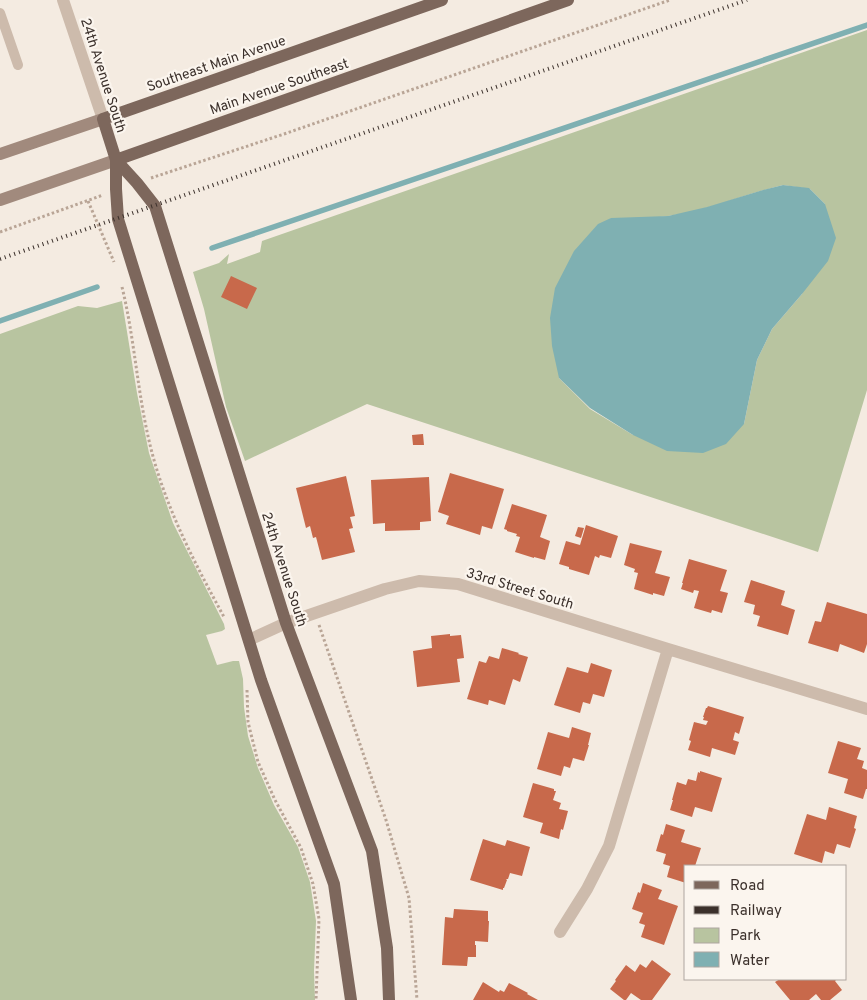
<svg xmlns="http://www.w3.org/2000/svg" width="867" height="1000" font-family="Overpass,sans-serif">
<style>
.green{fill:#b8c4a0;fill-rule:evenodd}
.water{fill:#7fb0b2}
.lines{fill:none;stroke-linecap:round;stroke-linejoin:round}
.stream{stroke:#7fb0b2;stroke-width:5.5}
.building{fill:#c8694b}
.path{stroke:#b9a596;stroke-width:3;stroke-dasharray:2.5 2.5;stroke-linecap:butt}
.service{stroke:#cdbbac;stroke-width:10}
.minor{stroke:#cdbbac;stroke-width:12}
.secondary{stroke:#a18a7d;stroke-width:12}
.primary{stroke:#7d675c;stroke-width:12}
.rail{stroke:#3b302b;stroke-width:4;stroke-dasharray:1 4;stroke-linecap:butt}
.labels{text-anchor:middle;stroke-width:4.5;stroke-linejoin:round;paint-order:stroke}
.street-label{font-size:14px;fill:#3b302b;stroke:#fbf5ee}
</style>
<rect width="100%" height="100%" fill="#f4ebe1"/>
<!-- green -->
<path class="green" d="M 867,30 L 867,390 L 818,552 L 367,404 L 245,461 L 226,407 L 204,309 L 193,272 L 219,263 L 229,254 L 227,264 L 260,252 L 262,241 ZM 783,185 L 810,189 L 825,204 L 802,294 L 772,329 L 757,360 L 744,424 L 633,435 L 590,409 L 559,378 L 611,218 C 630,218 649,219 668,216 C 707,211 745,194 783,185 Z
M 122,301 L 137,393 L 149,453 L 173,523 L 224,624 L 225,629 L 222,631 L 206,635 L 217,665 L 233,661 L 239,661 L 243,679 L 244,707 L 248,736 L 258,768 L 274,805 L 298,847 L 310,882 L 316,921 L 314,971 L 315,1000 L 0,1000 L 0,334 L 78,306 L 97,308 Z"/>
<!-- water -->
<path class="water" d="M 783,185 L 809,188 L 825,204 L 836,238 L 828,261 L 802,294 L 772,329 L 757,360 L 744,424 L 726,444 L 703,453 L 667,451 L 633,435 L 590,408 L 559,378 L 552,346 L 550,318 L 555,288 L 574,251 L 598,224 L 611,218 L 668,216 L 707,207 L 763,190 Z"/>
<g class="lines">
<!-- stream -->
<path class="stream" d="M 212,248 L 867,25
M 0,321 L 97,287"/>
</g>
<!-- building -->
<path class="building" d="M 231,276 L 257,288 L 247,309 L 221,297 Z
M 423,434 L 424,445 L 413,445 L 412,435 Z
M 450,473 L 504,489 L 492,529 L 482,526 L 480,535 L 446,524 L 449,516 L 438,512 Z
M 346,476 L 355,516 L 350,517 L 353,528 L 349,529 L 355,552 L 322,560 L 316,537 L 313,538 L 310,526 L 306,528 L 296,488 Z
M 429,477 L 431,521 L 420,522 L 420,530 L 385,531 L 385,523 L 373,524 L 371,480 Z
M 512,504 L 547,515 L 540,537 L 550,541 L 545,560 L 534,557 L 534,558 L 515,552 L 520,537 L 516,536 L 517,534 L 507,531 L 507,530 L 504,529 Z
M 586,525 L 618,536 L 611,558 L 600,555 L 599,558 L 595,556 L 589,575 L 569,569 L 569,567 L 559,564 L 566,541 L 580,545 Z
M 578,527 L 584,528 L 581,538 L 575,536 Z
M 630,543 L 662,551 L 655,573 L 670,577 L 664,596 L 653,593 L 653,595 L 634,589 L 638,573 L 634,572 L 635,569 L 624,565 Z
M 689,559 L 727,570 L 720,591 L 728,593 L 722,613 L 712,610 L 711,613 L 694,608 L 699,591 L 694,590 L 693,593 L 681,589 L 683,583 L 682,583 Z
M 751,580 L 785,591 L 781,605 L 795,610 L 788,635 L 757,626 L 760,616 L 753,614 L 755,605 L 744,602 Z
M 827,602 L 867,614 L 867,644 L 864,653 L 840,644 L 838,652 L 808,643 L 815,621 L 821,622 Z
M 450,634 L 450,636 L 461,635 L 464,658 L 457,659 L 460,682 L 417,687 L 413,651 L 432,648 L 431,636 Z
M 502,648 L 519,653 L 518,654 L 528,657 L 520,682 L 513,679 L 505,705 L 489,700 L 488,705 L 467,699 L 479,661 L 486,663 L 489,656 L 499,659 Z
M 591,663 L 612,670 L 604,697 L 593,694 L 590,704 L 583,702 L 580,713 L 554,705 L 567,667 L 588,673 Z
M 708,706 L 744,717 L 739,734 L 735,732 L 733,740 L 739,742 L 735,755 L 712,748 L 710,757 L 688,750 L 691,741 L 689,740 L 694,722 L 706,725 L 708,721 L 703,720 L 704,717 L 703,717 L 706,708 L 707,708 Z
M 572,727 L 591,733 L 588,745 L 589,745 L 584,761 L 573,758 L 570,768 L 564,766 L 561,776 L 537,769 L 548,732 L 569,738 Z
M 838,741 L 861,748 L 857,759 L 864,761 L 862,768 L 867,770 L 867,789 L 866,789 L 863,799 L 844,793 L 848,779 L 828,773 Z
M 700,771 L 722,778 L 712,812 L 695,807 L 692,817 L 670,810 L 673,800 L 672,800 L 677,782 L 686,785 L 688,779 L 696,781 L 698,772 L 700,773 Z
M 533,783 L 554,789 L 554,791 L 556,791 L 553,800 L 561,803 L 559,809 L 568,811 L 563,830 L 561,829 L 559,839 L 540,833 L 543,823 L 523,817 Z
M 829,807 L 857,816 L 854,828 L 856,829 L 850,848 L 837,844 L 834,854 L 825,851 L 822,863 L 794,854 L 807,814 L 826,820 Z
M 666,824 L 685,830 L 681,842 L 701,848 L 695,866 L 686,866 L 686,883 L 667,877 L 670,866 L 663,864 L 666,854 L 656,851 L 661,834 L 663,835 Z
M 483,839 L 505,846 L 507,840 L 530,847 L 522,876 L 510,873 L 508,879 L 506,879 L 507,880 L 504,888 L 503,888 L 503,890 L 470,880 Z
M 643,883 L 662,890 L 658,899 L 678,906 L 664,945 L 641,937 L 645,925 L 639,923 L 643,913 L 632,909 L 638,892 L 640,893 Z
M 454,909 L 488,911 L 488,921 L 489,921 L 488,942 L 475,941 L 475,945 L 476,945 L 476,957 L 468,957 L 467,966 L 442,965 L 445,917 L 453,918 Z
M 652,960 L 671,974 L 652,1000 L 641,1000 L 631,993 L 626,1000 L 624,1000 L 610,989 L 616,981 L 615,980 L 626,965 L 635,972 L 640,964 L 646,968 Z
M 780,979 L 835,979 L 836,980 L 835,981 L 842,990 L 830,1000 L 821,1000 L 816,994 L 809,1000 L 790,1000 L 775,982 Z
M 483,982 L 499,992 L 500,990 L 504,992 L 509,983 L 528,993 L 527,994 L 538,1000 L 473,1000 Z"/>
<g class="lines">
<!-- path -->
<path class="path" d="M 151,178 L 284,134 L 670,0
M 88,201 L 114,262
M 0,232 L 103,195
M 122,287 C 134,336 137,387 148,436 C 162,501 193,560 224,617
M 319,625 L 386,820 L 409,898 L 417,1000
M 247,690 L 248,722 L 258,762 L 275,800 L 301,848 L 313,884 L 319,919 L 316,1000"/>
<!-- service -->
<path class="service" d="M 0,13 L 18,65"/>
<!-- minor -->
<path class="minor" d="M 63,0 L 103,119
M 249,640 L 286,623 L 385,589 L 419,581 L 458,584 L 668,649 L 867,709
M 560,932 L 587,889 L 609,846 L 668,649"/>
<!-- secondary -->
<path class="secondary" d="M 0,154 L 103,119
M 0,200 L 116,160"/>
<!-- primary -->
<path class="primary" d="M 116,160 L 137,183 L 155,206 L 286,623 L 372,851 L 387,948 L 389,1000
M 116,160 L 568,0
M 351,1000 L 334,884 L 261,680 L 118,219 L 116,189 L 116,160 L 103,119 L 442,0"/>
<!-- rail -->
<path class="rail" d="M 0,259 L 747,0"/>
</g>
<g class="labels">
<!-- street labels -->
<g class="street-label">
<text transform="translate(216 63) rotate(-19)" y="5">Southeast Main Avenue</text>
<text transform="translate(104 75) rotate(72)" y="5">24th Avenue South</text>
<text transform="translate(279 86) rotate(-19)" y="5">Main Avenue Southeast</text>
<text transform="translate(285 569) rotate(72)" y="5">24th Avenue South</text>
<text transform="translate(520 588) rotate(17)" y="5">33rd Street South</text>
</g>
</g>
<!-- legend -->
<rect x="684" y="865" width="162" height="115" fill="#fbf5ee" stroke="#aea6a0"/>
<rect x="694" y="881" width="25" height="8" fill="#7d675c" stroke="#aea6a0"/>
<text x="730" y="890" font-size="15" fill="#3b302b">Road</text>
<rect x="694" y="906" width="25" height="8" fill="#3b302b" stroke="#aea6a0"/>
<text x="730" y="915" font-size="15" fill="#3b302b">Railway</text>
<rect x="694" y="928" width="25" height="15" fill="#b8c4a0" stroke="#aea6a0"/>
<text x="730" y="940" font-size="15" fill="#3b302b">Park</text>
<rect x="694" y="952" width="25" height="15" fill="#7fb0b2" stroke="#aea6a0"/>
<text x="730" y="965" font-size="15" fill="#3b302b">Water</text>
</svg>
